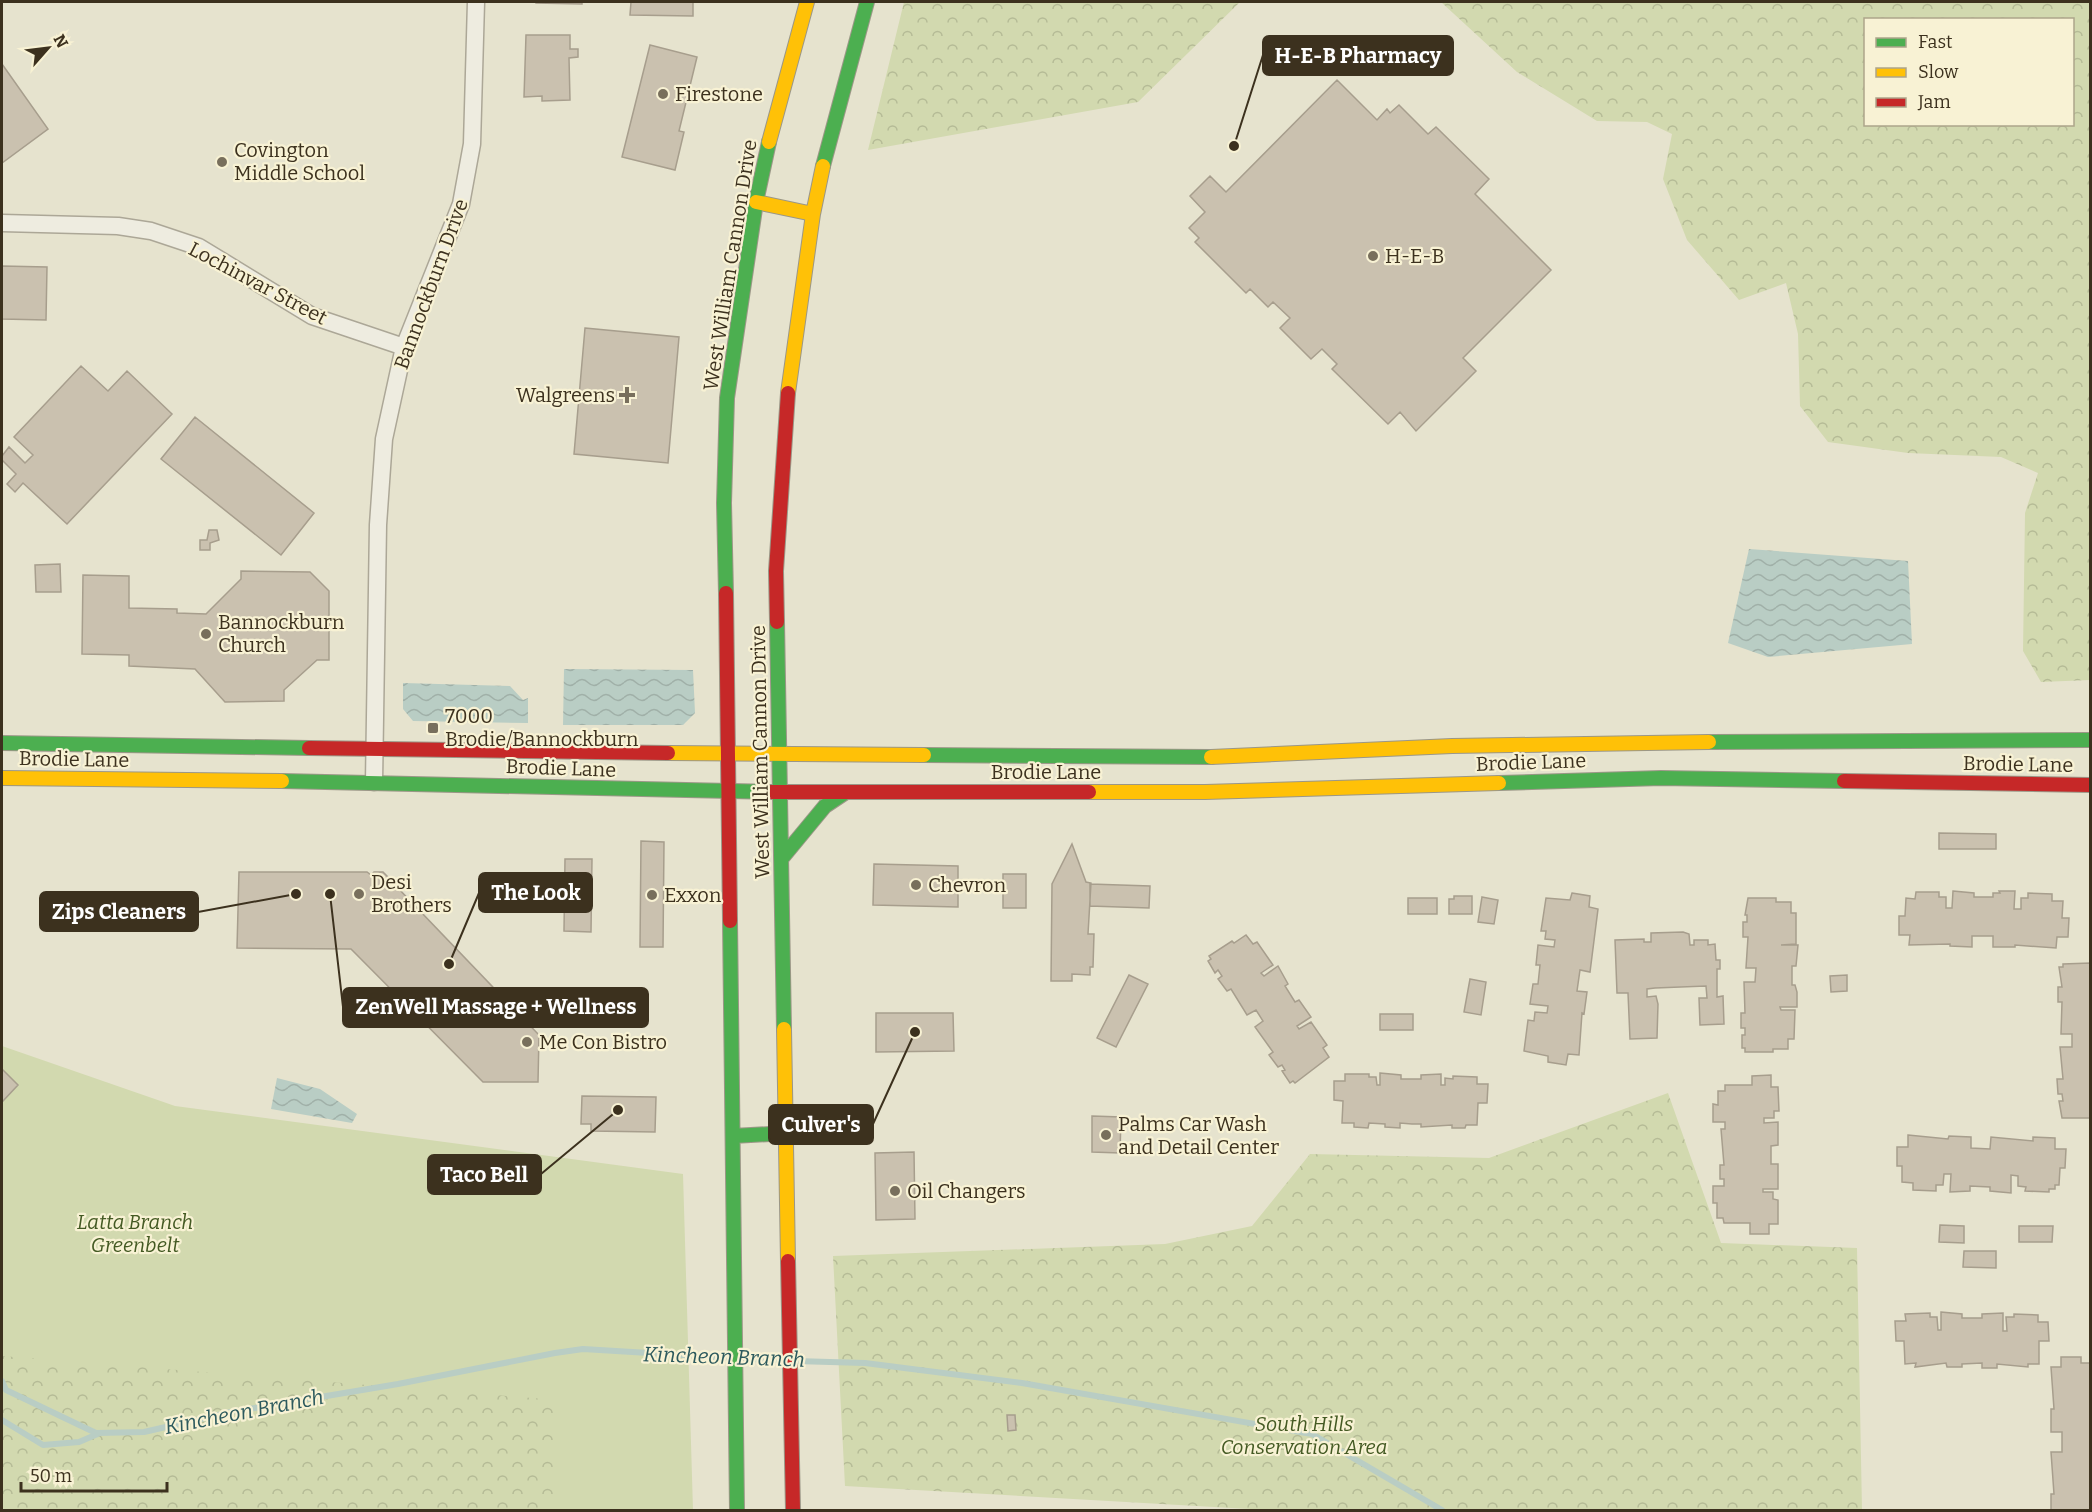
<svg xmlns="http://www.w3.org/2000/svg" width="2092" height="1512" font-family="Bitter,serif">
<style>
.green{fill:#d2d9af}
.forest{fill:url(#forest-crowns);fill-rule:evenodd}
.water{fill:url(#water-waves)}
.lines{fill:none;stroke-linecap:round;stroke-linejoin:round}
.stream{stroke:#b9cdc4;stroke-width:6}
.building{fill:#cac1af;stroke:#a79e8d;stroke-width:1.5}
.street-casing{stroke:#aca797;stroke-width:19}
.fast-casing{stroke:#9b9787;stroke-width:16}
.slow-casing{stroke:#9b9787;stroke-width:16}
.jam-casing{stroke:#9b9787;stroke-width:16}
.street{stroke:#eeece0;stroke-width:16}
.fast{stroke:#4caf50;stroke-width:14}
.slow{stroke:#ffc107;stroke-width:14}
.jam{stroke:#c62828;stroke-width:14}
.poi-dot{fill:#786f5c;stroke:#f8f2d4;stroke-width:2}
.labels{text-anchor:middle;stroke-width:4.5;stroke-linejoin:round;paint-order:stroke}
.poi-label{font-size:20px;fill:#3c311e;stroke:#f8f2d4;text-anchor:start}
.street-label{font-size:20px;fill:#3c311e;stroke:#f8f2d4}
.park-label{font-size:20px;font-style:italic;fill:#445a23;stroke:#f8f2d4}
.water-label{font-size:21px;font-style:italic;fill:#2c595d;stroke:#f8f2d4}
.leader{fill:none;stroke:#3c311e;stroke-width:2}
.callout-dot{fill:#3c311e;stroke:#f8f2d4;stroke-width:2}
.callout{fill:#3c311e;stroke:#3c311e;stroke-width:2}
.callout-label{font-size:21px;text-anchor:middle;font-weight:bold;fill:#fff}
</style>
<defs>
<pattern id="forest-crowns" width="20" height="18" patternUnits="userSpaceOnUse" patternTransform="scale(1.5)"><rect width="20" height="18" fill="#d2d9af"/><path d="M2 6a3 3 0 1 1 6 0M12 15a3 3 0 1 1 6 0" fill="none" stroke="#b5bb96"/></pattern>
<pattern id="water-waves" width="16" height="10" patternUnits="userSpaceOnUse" patternTransform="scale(1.5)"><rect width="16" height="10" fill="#b9cdc4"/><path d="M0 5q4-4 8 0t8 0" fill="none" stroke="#a0b0a8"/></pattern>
</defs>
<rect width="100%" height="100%" fill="#e6e3ce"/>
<!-- green -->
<path class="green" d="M 2,1046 L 175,1106 L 683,1174 L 693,1510 L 2,1510 Z"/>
<!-- forest -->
<path class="forest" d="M 904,2 L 1240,2 L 1138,102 L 868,150 Z
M 1441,2 L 2090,2 L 2090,680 L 2041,682 L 2023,651 L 2025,513 L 2038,473 L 2001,457 L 1908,453 L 1828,442 L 1800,406 L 1798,334 L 1786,283 L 1739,300 L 1687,240 L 1663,179 L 1672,134 L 1647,122 L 1597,121 L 1517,72 ZM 1866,20 L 2072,20 L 2072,124 L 1866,124 Z
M 1668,1093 L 1721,1243 L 1857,1248 L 1862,1510 L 1267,1510 L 845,1486 L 833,1256 L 1165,1244 L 1252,1226 L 1310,1154 L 1489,1158 Z
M 2,1356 L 557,1400 L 553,1510 L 2,1510 Z"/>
<!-- water -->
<path class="water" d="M 1749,549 L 1908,561 L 1912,644 L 1768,657 L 1728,643 Z
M 564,669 L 693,670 L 695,713 L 683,725 L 563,725 Z
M 403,683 L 510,686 L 523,700 L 528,698 L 528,723 L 413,721 L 403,709 Z
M 277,1078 L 320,1089 L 357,1114 L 352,1123 L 271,1109 Z"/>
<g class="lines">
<!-- stream -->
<path class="stream" d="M 741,1359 L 785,1360
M 795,1361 L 865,1363 L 1022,1383 L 1312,1434 L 1442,1510
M 2,1381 L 6,1390 L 96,1433 L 144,1432 L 231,1412 L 398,1384 L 555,1353 L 583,1349 L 731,1358
M 2,1420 L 43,1445 L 79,1442 L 100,1433"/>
</g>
<!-- building -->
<path class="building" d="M 536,2 L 582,2 L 582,4 L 536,3 Z
M 631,2 L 693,2 L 693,16 L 630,15 Z
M 526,35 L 570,35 L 570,49 L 578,49 L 578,57 L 569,58 L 570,100 L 542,101 L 542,96 L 524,97 Z
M 650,45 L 697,57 L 679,131 L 684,132 L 675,170 L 622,157 Z
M 2,64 L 48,129 L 2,163 Z
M 1337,80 L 1377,120 L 1387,109 L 1390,113 L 1399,105 L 1428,134 L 1436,127 L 1489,179 L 1475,194 L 1551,270 L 1463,358 L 1476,371 L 1416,431 L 1400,412 L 1388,424 L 1332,369 L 1337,364 L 1322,349 L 1311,359 L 1280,328 L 1290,318 L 1273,302 L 1268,307 L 1250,289 L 1246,293 L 1195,242 L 1199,238 L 1189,228 L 1205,212 L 1190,196 L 1210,176 L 1226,192 Z
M 2,266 L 47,267 L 46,320 L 2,319 Z
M 585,328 L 679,337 L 668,463 L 574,454 Z
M 81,366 L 108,391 L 127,371 L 172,414 L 67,524 L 23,483 L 15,492 L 7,484 L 16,474 L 2,460 L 2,456 L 9,447 L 25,463 L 33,455 L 14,437 Z
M 195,417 L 314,513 L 281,555 L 161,459 Z
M 209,530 L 217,530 L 219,540 L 210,543 L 210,550 L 200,550 L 200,540 L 207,540 Z
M 60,564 L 61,592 L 36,592 L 35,565 Z
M 241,571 L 310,572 L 329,591 L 329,660 L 317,660 L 284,690 L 284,701 L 225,702 L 195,669 L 129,666 L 129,655 L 82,654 L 83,575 L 129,576 L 129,608 L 177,609 L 177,613 L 206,614 L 241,579 Z
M 1939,833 L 1996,834 L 1996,849 L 1939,849 Z
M 641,841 L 664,842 L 663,947 L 640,947 Z
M 1072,844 L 1086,882 L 1091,883 L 1088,934 L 1094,934 L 1093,967 L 1090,967 L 1090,975 L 1072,974 L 1072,981 L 1051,981 L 1052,884 Z
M 565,859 L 592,859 L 591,932 L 564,931 Z
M 874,864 L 958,866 L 958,907 L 873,905 Z
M 239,872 L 367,872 L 371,875 L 374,872 L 383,872 L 389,878 L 387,881 L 394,884 L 539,1035 L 538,1082 L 483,1082 L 351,949 L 237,948 Z
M 1003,874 L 1026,874 L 1026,908 L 1003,908 Z
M 1090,884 L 1150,886 L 1149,908 L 1090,906 Z
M 1953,891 L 1974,893 L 1974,897 L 1993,897 L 1993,893 L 2000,893 L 1999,891 L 2015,891 L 2014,909 L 2021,909 L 2021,898 L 2028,898 L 2028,893 L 2052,894 L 2052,901 L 2063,901 L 2062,918 L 2069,918 L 2068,937 L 2057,937 L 2056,948 L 2015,945 L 2015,947 L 1993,947 L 1993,936 L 1972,936 L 1972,947 L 1950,946 L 1950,944 L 1909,945 L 1910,935 L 1899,935 L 1899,916 L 1905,916 L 1906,898 L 1915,899 L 1916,892 L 1939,892 L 1939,897 L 1946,897 L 1946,908 L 1952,908 Z
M 1572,893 L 1590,896 L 1589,907 L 1598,909 L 1590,972 L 1580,970 L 1577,991 L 1587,992 L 1584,1014 L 1582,1013 L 1579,1055 L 1568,1054 L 1566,1065 L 1548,1062 L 1548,1056 L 1524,1051 L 1528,1020 L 1534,1021 L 1535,1012 L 1547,1013 L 1548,1006 L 1530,1004 L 1533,984 L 1538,984 L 1540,965 L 1536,965 L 1538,945 L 1554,947 L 1555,940 L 1545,939 L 1546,931 L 1541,931 L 1546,898 L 1570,900 Z
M 1454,896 L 1472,896 L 1472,914 L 1449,914 L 1449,899 L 1454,899 Z
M 1482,897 L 1498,900 L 1494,924 L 1478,922 Z
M 1408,898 L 1437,898 L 1437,914 L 1408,914 Z
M 1748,898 L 1776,898 L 1776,902 L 1791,902 L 1791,913 L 1796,913 L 1796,944 L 1781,945 L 1798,945 L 1796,966 L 1792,966 L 1792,985 L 1795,985 L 1797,992 L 1797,1007 L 1780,1007 L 1781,1010 L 1795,1010 L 1794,1039 L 1788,1039 L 1788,1049 L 1773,1049 L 1773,1052 L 1745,1052 L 1745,1048 L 1742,1048 L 1742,1035 L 1745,1035 L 1745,1028 L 1741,1028 L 1741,1013 L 1745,1013 L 1744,982 L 1755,982 L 1756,968 L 1746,968 L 1748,937 L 1743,937 L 1743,922 L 1747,922 L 1747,915 L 1745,915 Z
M 1683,932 L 1689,934 L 1690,945 L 1694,945 L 1694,940 L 1708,940 L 1708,945 L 1715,944 L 1716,960 L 1720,960 L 1720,969 L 1717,969 L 1717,997 L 1723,996 L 1724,1024 L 1700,1025 L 1699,998 L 1707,998 L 1706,986 L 1655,988 L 1647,989 L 1647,997 L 1656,996 L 1658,1004 L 1657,1038 L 1630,1039 L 1628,993 L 1617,993 L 1615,940 L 1644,939 L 1644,942 L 1651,942 L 1651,933 Z
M 1246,935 L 1253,944 L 1257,942 L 1273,965 L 1261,973 L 1264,976 L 1278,966 L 1288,984 L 1285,986 L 1295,1002 L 1299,1000 L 1311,1017 L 1297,1026 L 1299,1029 L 1311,1022 L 1327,1045 L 1323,1048 L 1329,1057 L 1295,1083 L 1293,1081 L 1290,1083 L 1282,1071 L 1285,1070 L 1282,1065 L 1278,1067 L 1269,1055 L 1273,1052 L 1255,1027 L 1263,1021 L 1256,1010 L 1247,1015 L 1231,989 L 1227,991 L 1218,979 L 1222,976 L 1218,970 L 1215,973 L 1208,961 L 1211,959 L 1209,956 L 1232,941 L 1234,943 Z
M 2090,963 L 2090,1118 L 2062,1118 L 2059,1101 L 2063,1101 L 2062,1094 L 2058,1094 L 2057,1079 L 2063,1079 L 2060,1047 L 2072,1047 L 2072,1034 L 2061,1034 L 2062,1002 L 2058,1002 L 2058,987 L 2062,987 L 2059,967 L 2063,967 L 2063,964 Z
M 1129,975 L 1148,984 L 1116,1047 L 1097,1038 Z
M 1847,975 L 1847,991 L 1831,992 L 1830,976 Z
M 1470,979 L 1486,982 L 1481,1015 L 1464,1012 Z
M 876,1013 L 953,1013 L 954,1051 L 876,1052 Z
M 1380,1014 L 1413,1014 L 1413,1030 L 1380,1030 Z
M 2,1069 L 18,1085 L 2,1102 Z
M 1380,1073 L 1401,1075 L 1401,1079 L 1421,1079 L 1421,1075 L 1441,1074 L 1441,1085 L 1445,1085 L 1445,1078 L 1453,1079 L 1453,1076 L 1477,1077 L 1477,1084 L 1488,1084 L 1487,1103 L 1478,1103 L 1477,1125 L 1466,1125 L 1465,1128 L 1452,1128 L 1452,1125 L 1421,1127 L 1421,1124 L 1412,1124 L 1400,1123 L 1400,1128 L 1385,1127 L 1385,1124 L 1369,1123 L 1368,1128 L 1354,1127 L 1354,1123 L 1342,1123 L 1343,1101 L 1334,1100 L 1334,1081 L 1345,1081 L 1345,1074 L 1369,1074 L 1369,1077 L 1376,1077 L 1377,1085 L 1380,1085 Z
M 1771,1075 L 1771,1087 L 1778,1087 L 1779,1111 L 1774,1111 L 1774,1118 L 1764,1118 L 1764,1123 L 1778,1122 L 1778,1145 L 1771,1146 L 1771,1164 L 1778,1164 L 1778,1189 L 1763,1189 L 1763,1192 L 1773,1192 L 1773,1199 L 1778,1200 L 1778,1224 L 1769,1224 L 1769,1234 L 1750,1234 L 1750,1223 L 1724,1223 L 1723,1218 L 1717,1218 L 1717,1203 L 1713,1203 L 1713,1186 L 1724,1186 L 1724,1179 L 1720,1179 L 1720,1165 L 1724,1165 L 1721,1129 L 1725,1129 L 1725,1122 L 1713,1122 L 1713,1104 L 1718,1105 L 1718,1091 L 1725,1091 L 1725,1085 L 1752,1085 L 1752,1076 Z
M 582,1096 L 656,1097 L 655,1132 L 591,1131 L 591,1124 L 581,1124 Z
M 1092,1116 L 1121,1117 L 1120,1153 L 1092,1152 Z
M 1908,1135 L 1948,1139 L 1949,1136 L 1971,1137 L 1971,1148 L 1990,1149 L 1991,1137 L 2033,1141 L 2033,1137 L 2055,1138 L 2055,1149 L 2066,1149 L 2065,1168 L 2060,1168 L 2059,1185 L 2055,1185 L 2055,1189 L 2049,1189 L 2049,1192 L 2025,1191 L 2026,1187 L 2018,1186 L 2018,1176 L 2011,1175 L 2011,1193 L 1990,1191 L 1990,1187 L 1970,1186 L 1970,1191 L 1950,1192 L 1951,1174 L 1944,1174 L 1943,1185 L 1936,1185 L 1936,1191 L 1913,1190 L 1913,1183 L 1902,1182 L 1902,1166 L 1897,1166 L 1897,1147 L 1908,1147 Z
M 914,1152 L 915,1219 L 876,1220 L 875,1153 Z
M 1940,1225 L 1964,1226 L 1964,1243 L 1939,1242 Z
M 2019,1226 L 2053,1226 L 2052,1242 L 2019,1242 Z
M 1964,1251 L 1996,1251 L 1996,1268 L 1963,1267 Z
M 1941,1312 L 1962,1314 L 1962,1318 L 1982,1318 L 1982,1314 L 2003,1313 L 2003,1331 L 2007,1331 L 2006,1317 L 2014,1317 L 2014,1314 L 2038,1315 L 2038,1322 L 2048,1322 L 2049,1341 L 2039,1341 L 2039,1364 L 2028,1364 L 2028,1367 L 1997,1364 L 1997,1368 L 1982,1368 L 1982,1363 L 1962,1364 L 1962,1367 L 1947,1367 L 1946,1363 L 1915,1367 L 1916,1363 L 1905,1364 L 1904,1341 L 1896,1341 L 1895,1321 L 1906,1321 L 1905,1314 L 1930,1313 L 1930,1317 L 1937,1317 L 1938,1330 L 1941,1330 Z
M 2061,1357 L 2081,1357 L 2081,1363 L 2090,1363 L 2090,1510 L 2051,1510 L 2051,1494 L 2054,1494 L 2051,1452 L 2062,1452 L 2062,1432 L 2051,1432 L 2051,1409 L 2054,1409 L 2051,1367 L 2061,1367 Z
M 1007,1415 L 1015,1415 L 1016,1430 L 1008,1431 Z"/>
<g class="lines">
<defs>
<path id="street" d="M 2,223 L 118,226 L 151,231 L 199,247 L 312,316 L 404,347
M 374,782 L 378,525 L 384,439 L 404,347 L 461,204 L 472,144 L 476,2"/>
<path id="fast" d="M 823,166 L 867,2
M 726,593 L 724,503 L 727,398 L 756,202 L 769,142
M 777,622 L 784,1029
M 1709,742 L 2090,740
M 2,743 L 309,748
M 924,755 L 1211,757
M 282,781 L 771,792
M 1499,783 L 1661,778 L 1844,781
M 782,858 L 825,806 L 846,792
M 730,921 L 737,1510
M 733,1136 L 787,1133"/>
<path id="slow" d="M 769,142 L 807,2
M 756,202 L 813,214
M 788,393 L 813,214 L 823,166
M 668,753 L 924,755
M 1211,757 L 1452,746 L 1709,742
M 2,778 L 282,781
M 1089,792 L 1205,792 L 1499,783
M 784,1029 L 788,1261"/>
<path id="jam" d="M 726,593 L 730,921
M 777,622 L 776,571 L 788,393
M 309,748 L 668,753
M 1844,781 L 2090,785
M 771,792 L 1089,792
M 788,1261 L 793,1510"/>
</defs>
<!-- street casing -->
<use href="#street" class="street-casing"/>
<!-- fast casing -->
<use href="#fast" class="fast-casing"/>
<!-- slow casing -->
<use href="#slow" class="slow-casing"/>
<!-- jam casing -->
<use href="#jam" class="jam-casing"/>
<!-- street -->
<use href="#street" class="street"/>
<!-- fast -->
<use href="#fast" class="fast"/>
<!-- slow -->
<use href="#slow" class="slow"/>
<!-- jam -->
<use href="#jam" class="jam"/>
</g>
<!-- markers -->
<g class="poi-dot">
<circle cx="663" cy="94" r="6"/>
<circle cx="222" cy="162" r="6"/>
<circle cx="1373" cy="256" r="6"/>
<path d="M624 386h6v6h6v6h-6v6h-6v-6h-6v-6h6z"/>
<circle cx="206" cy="634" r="6"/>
<rect x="427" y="722" width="12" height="12" rx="3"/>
<circle cx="916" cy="885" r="6"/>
<circle cx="359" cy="894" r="6"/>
<circle cx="652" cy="895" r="6"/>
<circle cx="527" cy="1042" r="6"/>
<circle cx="1106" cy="1135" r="6"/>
<circle cx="895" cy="1191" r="6"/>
</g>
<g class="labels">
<!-- poi labels -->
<g class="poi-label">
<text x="675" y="101">Firestone</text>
<text x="234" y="157">Covington<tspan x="234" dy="23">Middle School</tspan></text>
<text x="1385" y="263">H-E-B</text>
<text x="615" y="402" text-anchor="end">Walgreens</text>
<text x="218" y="629">Bannockburn<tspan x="218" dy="23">Church</tspan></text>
<text x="445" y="723">7000<tspan x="445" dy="23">Brodie/Bannockburn</tspan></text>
<text x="371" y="889">Desi<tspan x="371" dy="23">Brothers</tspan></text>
<text x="928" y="892">Chevron</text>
<text x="664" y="902">Exxon</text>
<text x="539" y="1049">Me Con Bistro</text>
<text x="1118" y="1131">Palms Car Wash<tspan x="1118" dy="23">and Detail Center</tspan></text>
<text x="907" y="1198">Oil Changers</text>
</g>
<!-- street labels -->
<g class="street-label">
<text transform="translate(730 265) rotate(-81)" y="7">West William Cannon Drive</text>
<text transform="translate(258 283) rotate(28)" y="7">Lochinvar Street</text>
<text transform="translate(431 284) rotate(-70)" y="7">Bannockburn Drive</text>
<text transform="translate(760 752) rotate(-91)" y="7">West William Cannon Drive</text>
<text transform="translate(74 759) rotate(1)" y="7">Brodie Lane</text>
<text transform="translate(1531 762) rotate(-2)" y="7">Brodie Lane</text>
<text transform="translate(2018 764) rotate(1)" y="7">Brodie Lane</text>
<text transform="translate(561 768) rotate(2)" y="7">Brodie Lane</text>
<text x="1046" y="779">Brodie Lane</text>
</g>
<!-- park labels -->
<g class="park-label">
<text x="135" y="1229">Latta Branch<tspan x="135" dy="23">Greenbelt</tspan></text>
<text x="1304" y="1431">South Hills<tspan x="1304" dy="23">Conservation Area</tspan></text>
</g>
<!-- water labels -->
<g class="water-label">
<text transform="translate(724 1357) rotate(2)" y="7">Kincheon Branch</text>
<text transform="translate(244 1412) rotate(-11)" y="7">Kincheon Branch</text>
</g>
</g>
<!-- callouts -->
<path class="leader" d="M1234 146L1263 55M449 964L479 893M296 894L198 912M330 894L343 1007M915 1032L873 1124M618 1110L541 1174"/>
<g class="callout-dot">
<circle cx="1234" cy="146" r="6"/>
<circle cx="449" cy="964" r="6"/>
<circle cx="296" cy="894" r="6"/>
<circle cx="330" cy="894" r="6"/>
<circle cx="915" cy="1032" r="6"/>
<circle cx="618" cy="1110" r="6"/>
</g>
<g class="callout">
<rect x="1263" y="36" width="190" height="39" rx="6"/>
<rect x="479" y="873" width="113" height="39" rx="6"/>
<rect x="40" y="892" width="158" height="39" rx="6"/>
<rect x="343" y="988" width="305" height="39" rx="6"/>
<rect x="769" y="1105" width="104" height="39" rx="6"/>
<rect x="428" y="1155" width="113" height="39" rx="6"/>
</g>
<g class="callout-label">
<text x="1358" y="63">H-E-B Pharmacy</text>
<text x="536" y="900">The Look</text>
<text x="119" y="919">Zips Cleaners</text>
<text x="496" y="1014">ZenWell Massage + Wellness</text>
<text x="821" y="1132">Culver's</text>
<text x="484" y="1182">Taco Bell</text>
</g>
<!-- border -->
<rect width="2092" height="1512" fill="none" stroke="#3c311e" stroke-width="6"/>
<!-- legend -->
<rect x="1864" y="18" width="210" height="108" fill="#f8f2d4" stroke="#ada58b" stroke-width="1.5"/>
<rect x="1876" y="38" width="30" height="9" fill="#4caf50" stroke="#ada58b" stroke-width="1.5"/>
<text x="1918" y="48" font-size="18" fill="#3c311e">Fast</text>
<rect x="1876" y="68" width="30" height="9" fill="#ffc107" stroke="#ada58b" stroke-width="1.5"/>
<text x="1918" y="78" font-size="18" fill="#3c311e">Slow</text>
<rect x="1876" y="98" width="30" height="9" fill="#c62828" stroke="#ada58b" stroke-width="1.5"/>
<text x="1918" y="108" font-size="18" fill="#3c311e">Jam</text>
<!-- north arrow -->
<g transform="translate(48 48) rotate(62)" stroke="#f8f2d4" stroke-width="4.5" paint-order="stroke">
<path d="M0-4.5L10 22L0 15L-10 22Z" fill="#3c311e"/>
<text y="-9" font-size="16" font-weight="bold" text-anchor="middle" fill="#3c311e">N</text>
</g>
<!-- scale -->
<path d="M21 1482v9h146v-9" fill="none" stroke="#3c311e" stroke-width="3"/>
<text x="30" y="1482" font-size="18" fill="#3c311e" stroke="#f8f2d4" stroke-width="4.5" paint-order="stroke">50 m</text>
</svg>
